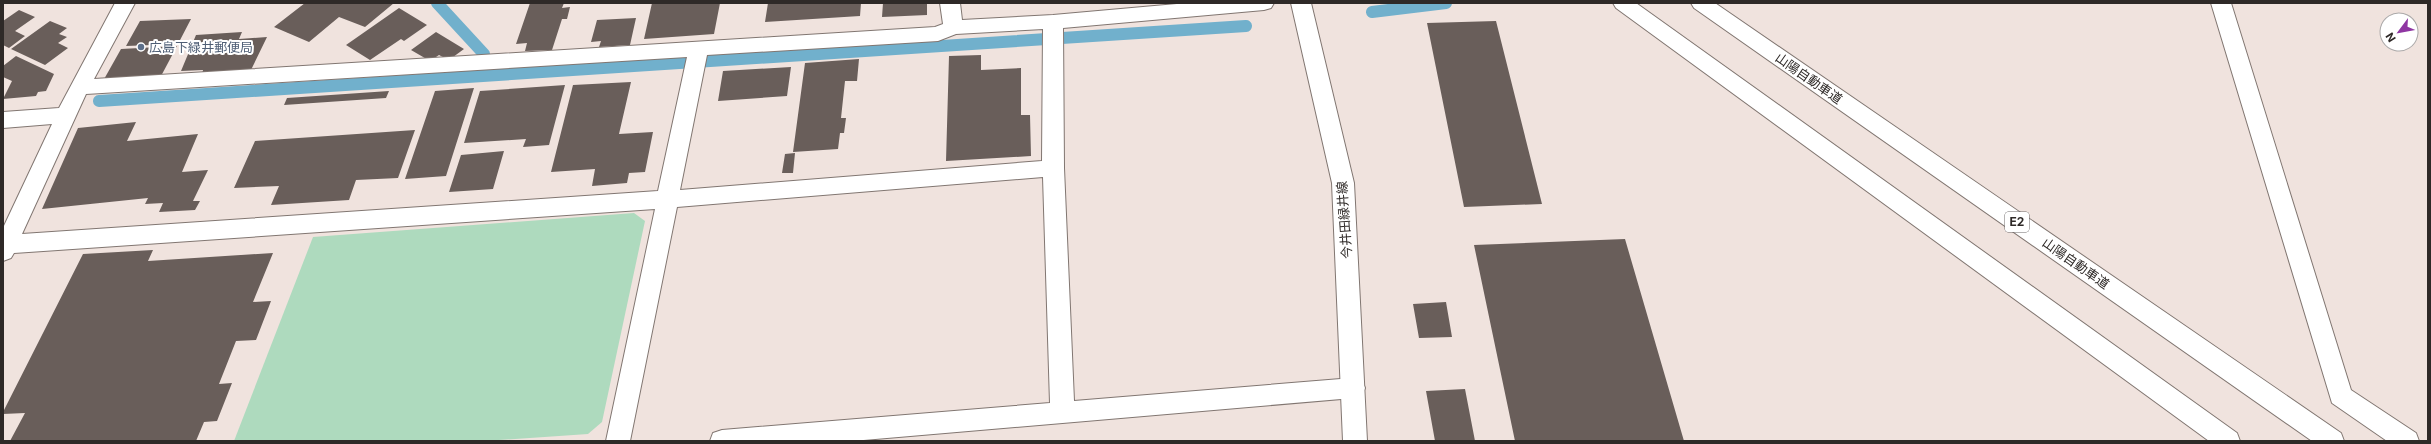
<svg xmlns="http://www.w3.org/2000/svg" width="2431" height="444" font-family="Inter,'Noto Sans JP',sans-serif">
<style>
.green{fill:#aedabe}
.lines{fill:none;stroke-linecap:round;stroke-linejoin:round}
.stream{stroke:#71b0cc;stroke-width:12}
.building{fill:#695e5a}
.street-casing{stroke:#817671;stroke-width:2}
.secondary-casing{stroke:#817671;stroke-width:2}
.highway-casing{stroke:#817671;stroke-width:2}
.street{fill:#fff;fill-rule:evenodd}
.secondary{fill:#fff;fill-rule:evenodd}
.highway{fill:#fff;fill-rule:evenodd}
.service-dot{fill:#5c6f8a;stroke:#fff;stroke-width:1.5}
.labels{text-anchor:middle;stroke-width:4;stroke-linejoin:round;paint-order:stroke}
.shield{fill:#fff;stroke:#6d6968;stroke-width:1}
.shield-label{font-size:12px;font-weight:bold;fill:#2e2927}
.service-label{font-size:13px;fill:#4e5e75;stroke:#fff;text-anchor:start}
.street-label{font-size:13px;fill:#2e2927;stroke:#fff}
</style>
<rect width="100%" height="100%" fill="#f0e3de"/>
<!-- green -->
<path class="green" d="M 634,213 L 645,221 L 602,422 L 588,434 L 484,441 L 234,441 L 313,237 Z"/>
<g class="lines">
<!-- stream -->
<path class="stream" d="M 437,3 L 484,54
M 1372,12 L 1446,3
M 99,101 L 1246,26"/>
</g>
<!-- building -->
<path class="building" d="M 305,3 L 394,3 L 365,27 L 339,17 L 309,42 L 274,27 Z
M 530,3 L 564,3 L 562,8 L 570,7 L 567,19 L 562,19 L 552,50 L 525,51 L 527,43 L 516,44 Z
M 652,3 L 720,3 L 714,34 L 644,39 Z
M 768,3 L 861,3 L 860,16 L 765,22 Z
M 883,3 L 927,3 L 927,15 L 882,17 Z
M 399,8 L 427,25 L 404,41 L 401,39 L 370,60 L 346,45 Z
M 19,10 L 35,17 L 15,31 L 25,36 L 9,48 L 3,45 L 3,21 Z
M 636,18 L 630,45 L 599,47 L 601,41 L 591,42 L 597,20 Z
M 191,19 L 178,44 L 126,46 L 140,21 Z
M 50,21 L 67,28 L 59,34 L 67,37 L 58,43 L 68,48 L 45,65 L 11,49 Z
M 1496,21 L 1542,204 L 1464,207 L 1427,23 Z
M 242,32 L 239,39 L 267,37 L 250,72 L 202,74 L 203,70 L 181,71 L 196,35 Z
M 436,32 L 464,49 L 449,60 L 439,55 L 430,61 L 411,50 Z
M 177,46 L 160,78 L 103,81 L 121,49 Z
M 981,55 L 981,70 L 1021,68 L 1021,115 L 1030,115 L 1031,156 L 946,161 L 949,56 Z
M 16,56 L 54,74 L 46,91 L 38,92 L 36,96 L 3,99 L 12,81 L 3,77 L 3,66 Z
M 859,59 L 857,81 L 845,81 L 841,118 L 846,118 L 844,133 L 840,133 L 838,149 L 793,152 L 805,63 Z
M 791,67 L 787,96 L 718,101 L 723,71 Z
M 631,82 L 619,134 L 653,132 L 645,172 L 629,173 L 627,183 L 592,186 L 595,169 L 551,172 L 573,85 Z
M 565,85 L 549,145 L 523,147 L 526,139 L 464,143 L 480,91 Z
M 474,88 L 446,176 L 405,179 L 435,91 Z
M 389,91 L 386,98 L 284,105 L 287,98 Z
M 136,122 L 127,141 L 198,134 L 182,172 L 208,170 L 193,201 L 200,201 L 195,210 L 159,212 L 163,203 L 145,204 L 148,198 L 42,209 L 78,128 Z
M 415,130 L 398,178 L 356,180 L 349,200 L 271,205 L 279,186 L 234,188 L 255,141 Z
M 504,151 L 493,189 L 449,192 L 461,155 Z
M 795,153 L 793,173 L 782,173 L 785,154 Z
M 1625,239 L 1684,441 L 1515,441 L 1474,245 Z
M 153,250 L 148,261 L 273,253 L 253,302 L 271,301 L 256,340 L 236,341 L 219,384 L 232,383 L 217,421 L 204,422 L 196,441 L 10,441 L 25,413 L 3,414 L 3,412 L 83,254 Z
M 1446,302 L 1452,337 L 1419,338 L 1413,304 Z
M 1465,389 L 1475,441 L 1435,441 L 1426,391 Z"/>
<g class="lines">
<defs>
<path id="street" d="M 115,3 L 135,3 L 94,79 L 935,27 L 943,24 L 940,3 L 960,3 L 962,20 L 1053,15 L 1188,3 L 1274,3 L 1271,8 L 1264,10 L 1063,28 L 1064,168 L 1074,401 L 1353,378 L 1362,381 L 1365,388 L 1362,395 L 1353,398 L 852,441 L 710,441 L 713,433 L 722,430 L 1050,403 L 1043,177 L 677,207 L 630,441 L 606,441 L 655,209 L 14,253 L 11,258 L 3,261 L 3,228 L 52,124 L 3,128 L 3,112 L 59,108 ZM 1043,29 L 1042,161 L 680,190 L 707,55 L 938,41 L 956,34 ZM 687,57 L 658,191 L 22,234 L 86,94 Z
M 2211,3 L 2231,3 L 2351,390 L 2416,433 L 2419,441 L 2387,441 L 2332,403 Z"/>
<path id="secondary" d="M 1291,3 L 1311,3 L 1354,183 L 1367,441 L 1343,441 L 1332,183 Z"/>
<path id="highway" d="M 1613,3 L 1636,3 L 2237,433 L 2240,441 L 2209,441 L 1616,8 Z
M 1691,3 L 1715,3 L 2341,433 L 2344,441 L 2312,441 L 1694,8 Z"/>
</defs>
<!-- street casing -->
<use href="#street" class="street-casing"/>
<!-- secondary casing -->
<use href="#secondary" class="secondary-casing"/>
<!-- highway casing -->
<use href="#highway" class="highway-casing"/>
<!-- street -->
<use href="#street" class="street"/>
<!-- secondary -->
<use href="#secondary" class="secondary"/>
<!-- highway -->
<use href="#highway" class="highway"/>
</g>
<!-- markers -->
<circle class="service-dot" cx="141" cy="47" r="4"/>
<g class="labels">
<!-- shield labels -->
<rect class="shield" x="2005" y="212" width="24" height="20" rx="3"/>
<g class="shield-label">
<text x="2017" y="226">E2</text>
</g>
<!-- service labels -->
<g class="service-label">
<text x="149" y="52">広島下緑井郵便局</text>
</g>
<!-- street labels -->
<g class="street-label">
<text transform="translate(1809 78) rotate(35)" y="5">山陽自動車道</text>
<text transform="translate(1344 220) rotate(-94)" y="5">今井田緑井線</text>
<text transform="translate(2076 263) rotate(35)" y="5">山陽自動車道</text>
</g>
</g>
<!-- border -->
<rect width="2431" height="444" fill="none" stroke="#2e2927" stroke-width="8"/>
<!-- north arrow -->
<g transform="translate(2399 32) rotate(238)"><circle r="19" fill="#ffffff" stroke="#aba9a9"/>
<path d="M0-3L7 15L0 10L-7 15Z" fill="#8f36a2"/>
<text y="-6" font-size="11" font-weight="bold" text-anchor="middle" fill="#2e2927">N</text>
</g>
</svg>
